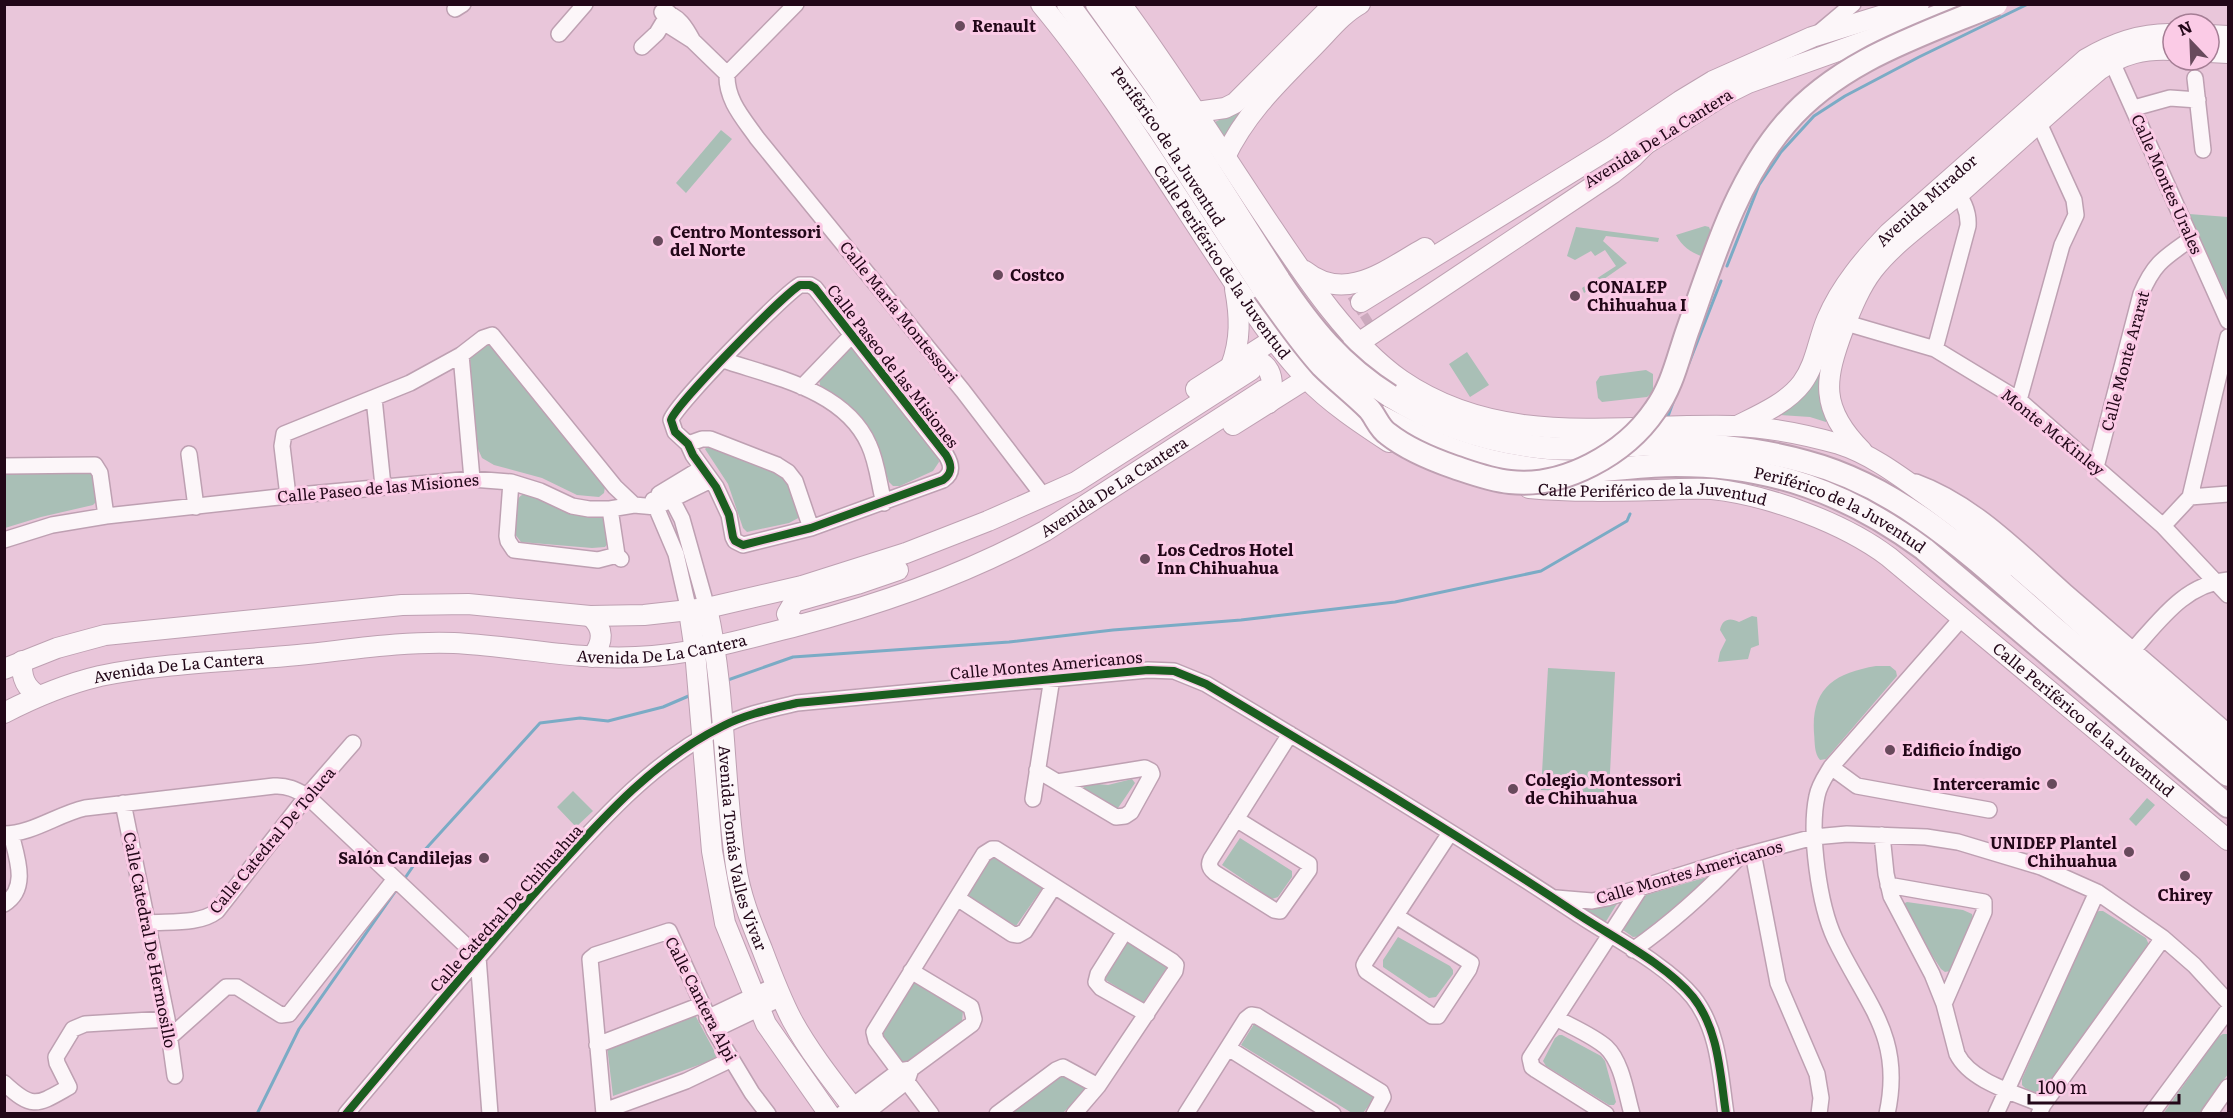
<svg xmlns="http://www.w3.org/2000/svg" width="2233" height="1118" font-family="Literata,serif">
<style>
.green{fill:#a9bfb6}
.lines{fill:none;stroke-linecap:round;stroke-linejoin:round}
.stream{stroke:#7babc5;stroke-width:3}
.major-tunnel{stroke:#cba9bd;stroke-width:20;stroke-dasharray:20 10;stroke-linecap:butt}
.minor-casing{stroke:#bea0b2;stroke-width:18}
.major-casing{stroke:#bea0b2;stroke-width:22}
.highway-casing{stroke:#bea0b2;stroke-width:26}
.minor{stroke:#fcf6f9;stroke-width:15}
.major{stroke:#fcf6f9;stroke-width:20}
.highway{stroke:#fcf6f9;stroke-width:22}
.highway-bridge-casing{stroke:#bea0b2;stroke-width:26;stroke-linecap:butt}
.highway-bridge{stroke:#fcf6f9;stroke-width:22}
.cycleway-casing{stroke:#fbcbe6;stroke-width:11}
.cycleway{stroke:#1b5e20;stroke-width:8}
.poi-dot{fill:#684a5c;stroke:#fbcbe6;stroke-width:2}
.labels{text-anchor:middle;stroke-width:6;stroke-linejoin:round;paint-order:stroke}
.poi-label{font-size:16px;font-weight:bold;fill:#220718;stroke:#fbcbe6;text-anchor:start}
.street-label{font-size:16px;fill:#220718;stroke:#fbcbe6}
</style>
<rect width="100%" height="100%" fill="#e9c6da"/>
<!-- green -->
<path class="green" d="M 1238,111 L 1242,115 L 1226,139 L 1215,122 Z
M 721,130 L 732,139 L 686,193 L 676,183 Z
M 2189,214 L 2228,217 L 2228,299 Z
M 1705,226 L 1709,227 L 1718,249 L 1711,260 C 1695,254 1684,250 1676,235 Z
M 1576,227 L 1659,238 L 1658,242 L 1606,236 L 1603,241 L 1627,263 L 1584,293 L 1582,288 L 1616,266 L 1605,250 L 1595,256 L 1591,251 L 1575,260 L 1567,256 Z
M 1828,334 L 1826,422 L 1810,417 L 1780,415 Z
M 492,343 L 595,472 L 605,487 L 604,493 L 599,497 L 577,495 L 542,478 L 494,465 L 482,458 L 478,449 L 471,384 L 470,357 L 486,344 Z
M 852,348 L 858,351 L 937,451 L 939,462 L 933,471 L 900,486 L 893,486 L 889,482 L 874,442 L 821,389 L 819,380 L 846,350 Z
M 1467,352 L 1489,385 L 1470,397 L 1449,364 Z
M 1646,370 L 1653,374 L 1653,392 L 1647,397 L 1602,402 L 1598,398 L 1596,382 L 1600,376 Z
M 709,445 L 784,472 L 802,516 L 789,523 L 747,532 L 743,528 L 728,484 L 705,449 Z
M 93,469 L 97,501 L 93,505 L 41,517 L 5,528 L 5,472 Z
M 529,492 L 578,514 L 603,517 L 606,520 L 609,542 L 605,547 L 592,548 L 521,542 L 514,533 C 514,519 510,496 529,492 Z
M 1752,616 L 1757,617 L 1759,645 L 1751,648 L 1748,659 L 1718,662 L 1720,652 L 1726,640 L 1720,630 C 1722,619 1730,617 1739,622 Z
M 1876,666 L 1890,666 L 1896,671 L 1897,676 L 1826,759 L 1820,760 C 1814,753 1815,743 1814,733 C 1811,689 1834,673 1876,666 Z
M 1548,668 L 1615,672 L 1609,793 L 1541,790 Z
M 1132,779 L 1135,783 L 1118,808 L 1114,808 L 1084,789 L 1083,786 L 1087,783 L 1108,785 Z
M 573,791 L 593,811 L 576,827 L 557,807 Z
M 2147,798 L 2155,805 L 2136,826 L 2129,819 Z
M 1240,838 L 1292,871 L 1292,877 L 1278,897 L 1272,899 L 1222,865 Z
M 991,855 L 1043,887 L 1016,926 L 966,897 Z
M 1707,877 L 1707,880 L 1679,913 L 1642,936 L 1633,937 L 1623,930 L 1633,908 L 1646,895 Z
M 1618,902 L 1605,923 L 1586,910 L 1589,908 Z
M 1907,902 L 1963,910 L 1972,914 L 1973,918 L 1950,971 L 1945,972 L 1941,969 L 1912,925 L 1903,904 Z
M 2099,911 L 2103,911 L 2146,938 L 2149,945 L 2043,1092 C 2037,1094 2026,1090 2022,1085 L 2022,1079 L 2095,913 Z
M 1398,937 L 1450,966 L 1453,970 L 1453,974 L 1436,997 L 1429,998 L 1383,967 L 1383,960 Z
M 1128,942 L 1168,966 L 1143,1003 L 1104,979 Z
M 915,981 L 963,1011 L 962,1021 L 904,1064 L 881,1035 Z
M 695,1015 L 718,1058 L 613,1096 L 607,1046 Z
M 1260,1023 L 1377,1095 L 1363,1113 L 1352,1113 L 1241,1045 L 1254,1024 Z
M 2223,1034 L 2228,1034 L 2228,1074 L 2200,1113 L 2163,1114 L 2218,1037 Z
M 1559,1035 L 1562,1035 L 1601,1056 L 1605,1061 L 1616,1102 L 1614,1105 L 1609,1105 L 1546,1066 L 1543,1061 L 1555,1038 Z
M 1061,1072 L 1086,1089 L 1063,1113 L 1004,1114 Z"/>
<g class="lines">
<!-- stream -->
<path class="stream" d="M 1727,266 L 1759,185 L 1781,152 L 1814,116 L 1845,96 L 1919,57 L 2028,4
M 1689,363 L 1721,281
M 1667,419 L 1675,397
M 725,681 L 793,657 L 1009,642 L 1113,630 L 1241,620 L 1395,602 L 1541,571 L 1627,521 L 1630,514
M 403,881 L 422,853 L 540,723 L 580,718 L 608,721 L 663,707 L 691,695
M 257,1114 L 299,1029 L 397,889"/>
<!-- major-tunnel -->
<path class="major-tunnel" d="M 1251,370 L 1361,302
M 1264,390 L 1373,321"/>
<defs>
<path id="minor" d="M 455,9 L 463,4
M 662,12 C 679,15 686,28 693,41 L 671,27 Z
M 1821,31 L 1853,4
M 559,34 L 585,4
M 693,41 L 727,74
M 642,47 L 657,33 L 669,13
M 2108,53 L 2228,321
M 727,74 C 726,100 743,118 757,138 L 963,391 L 1038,489
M 727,74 L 796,4
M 2195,78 L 2203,150
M 2134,108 L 2170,98 L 2198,100
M 800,285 L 810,285 L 815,288 L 946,455 C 952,465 953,473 943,480 L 811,528 L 743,545 L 735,541 L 733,537 L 729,515 L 716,487 L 693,455 L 688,444 L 675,432 L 671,420 C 675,405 783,295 800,285 Z
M 1836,320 L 1935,349 L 2019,400 L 2163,526 L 2228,595
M 1935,349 L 1968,226 C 1969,211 1963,199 1953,188
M 461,355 L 472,479
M 723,360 C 773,377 845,390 869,445 C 877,462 879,484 884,503
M 802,387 L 851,336
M 374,398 L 383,486
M 2019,400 L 2062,245 L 2076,215 L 2074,200 L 2039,123 L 2033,114
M 688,444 L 702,439 L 710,439 L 777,465 L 788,472 L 795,481 L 811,528
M 189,454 L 196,507
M 4,466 L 95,465 L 100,473 L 106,516
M 2096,467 L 2141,294 C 2154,263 2164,258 2191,239
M 511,482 L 507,536 L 508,541 L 514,550 L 598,560 L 617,555
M 1916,482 C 1974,503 2020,551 2066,592 C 2120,639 2174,685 2228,732
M 667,490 L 682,519 L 707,608
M 659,494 L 702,468
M 288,496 L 282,446 L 284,434 L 410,383 L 461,355 L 483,338 L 492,335 L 615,487 L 634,505
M 2190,497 L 2228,494
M 653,500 L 676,554 L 689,611
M 610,509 L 617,555 L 621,559
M 2163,526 L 2190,497 L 2228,337
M 4,540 L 52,525 L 106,516 L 288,496 L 472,479 L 511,482 L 540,491 L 572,506 L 589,509 L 610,509 L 634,505 L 656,507 L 711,480
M 2133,650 C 2160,620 2185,584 2228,580
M 1831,767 L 1857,786 L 1989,810
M 1037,770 L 1116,817 L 1125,816 L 1131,812 L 1152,774 L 1151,771 L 1145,768 L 1057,782
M 1033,799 L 1052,678
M 123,803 L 167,1019 L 175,1076
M 1236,819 L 1309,864 L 1309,870 L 1280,911 L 1274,910 L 1215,873 C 1210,869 1208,865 1211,859 L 1290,734
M 4,834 C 32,834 58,814 85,808 L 274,786 C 287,785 296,790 307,796 L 478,957 L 490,1114
M 1882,835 L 1886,874 L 1891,896 L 1932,974 L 1944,1004 L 1957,1054 C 1971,1082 2016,1093 2043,1105
M 1753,853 L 1778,983 L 1817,1074 L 1821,1098 L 1819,1114
M 1888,885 L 1984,902 L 1984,912 L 1944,1004
M 957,898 L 1012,934 L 1018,935 L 1025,931 L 1054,886
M 1556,898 L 1592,901 L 1607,898 L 1739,857 L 1814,837 L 1847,834 L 1926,837 L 1958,842 L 2041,867 L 2097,892 L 2163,938 L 2194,965 L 2228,1002
M 4,904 C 29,889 17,858 11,834
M 1396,916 L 1471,963 L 1469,969 L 1438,1016 L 1432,1016 L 1366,971 L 1364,965 L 1366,961 L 1450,833
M 147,923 C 169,921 199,925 217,911 L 307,796 L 353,743
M 1125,931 L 1098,974 L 1096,982 L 1101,988 L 1147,1014
M 1633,950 C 1673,922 1706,892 1739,857
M 707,1018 L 776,985
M 1556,1018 C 1572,1027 1592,1035 1606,1047 C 1622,1062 1626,1093 1632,1114
M 714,1030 L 781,998
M 170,1037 L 226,987 L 237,987 L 281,1015 L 289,1014 L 395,879
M 597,1045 L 701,1005
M 1228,1048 L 1333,1114
M 4,1083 C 33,1110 37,1105 69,1087 L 57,1063 L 56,1057 L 73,1029 L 85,1024 L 167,1019
M 604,1111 L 686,1081 L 730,1060
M 346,1114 C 410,1038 473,962 539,888 C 594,828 648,763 723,726 C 746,714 772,709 797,703 L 1148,670 L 1174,671 L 1206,684 C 1330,758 1455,833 1576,913 C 1612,937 1666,964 1693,997 C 1719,1030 1720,1074 1726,1114
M 604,1114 L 590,959 L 595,955 L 669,931 L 714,1030 L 752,1093 L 768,1114
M 842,1114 L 899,1071 L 911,1069 L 972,1024 L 974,1019 L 971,1007 L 911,971
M 865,1114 L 907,1081 L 910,1072
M 931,1114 L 876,1040 L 874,1032 L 984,854 L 992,849 L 996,849 L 1172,961 L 1176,965 L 1175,971 L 1098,1086 L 1074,1114
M 997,1114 L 1056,1070 L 1063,1067 L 1098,1086
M 1186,1114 L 1246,1019 L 1251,1015 L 1257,1016 L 1381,1092 L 1383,1097 L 1374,1114
M 1606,1114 L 1536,1070 L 1532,1067 L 1530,1058 L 1641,887
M 1887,1114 C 1904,1036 1866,1004 1835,939 C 1819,905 1809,833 1817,796 C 1819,785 1825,777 1831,767 L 1961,619
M 1996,1114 L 2097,892
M 2039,1114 L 2043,1105 L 2163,938
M 2151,1114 L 2228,1010
M 2209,1114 L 2228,1087"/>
<g id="major">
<path id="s1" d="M 1041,4 C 1104,80 1156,164 1210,246 C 1240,291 1269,339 1306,378 C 1330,403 1360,423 1389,442"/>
<path d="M 1121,4 C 1172,73 1217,145 1265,217 C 1302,272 1346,341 1401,380 C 1503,450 1618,423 1733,426 C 1769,427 1804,434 1839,444 C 1874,455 1906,481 1936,502 C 2003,551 2064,609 2126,664 C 2160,694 2194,723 2228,752"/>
<path d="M 2209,35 L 2228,36"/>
<path d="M 2209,52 L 2228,53"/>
<path d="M 1197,112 L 1225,108 L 1235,103 L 1334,4"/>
<path d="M 1635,151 L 1724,95 L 1748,83 L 1969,4"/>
<path d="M 1225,157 C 1247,111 1280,81 1315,45 C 1329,31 1342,14 1360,4"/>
<path d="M 1305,271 C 1346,304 1387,269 1425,248"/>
<path d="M 1361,302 L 1612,147 L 1680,101 L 1713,81 L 1812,37 L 1919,4"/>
<path d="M 1351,348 L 1613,173 L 1633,157 L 1646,144"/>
<path d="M 1241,360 C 1271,356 1276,379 1269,403"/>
<path d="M 1231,366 C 1241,340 1240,316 1235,289"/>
<path d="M 1196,389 L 1285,332"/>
<path d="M 1233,425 L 1317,372"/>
<path id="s2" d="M 1737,426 C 1759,415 1787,403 1802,383 C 1816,364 1818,340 1827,319 C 1841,286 1865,258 1889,233 L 2086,59 C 2113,43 2141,33 2173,34"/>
<path d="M 1862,451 C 1819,408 1824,380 1844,327 C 1852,307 1860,287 1873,270 C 1897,239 1939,212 1969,185 C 2012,147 2055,107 2099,70 C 2122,54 2145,48 2173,50"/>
<path id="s3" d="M 1529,488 C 1572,492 1614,491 1657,490 C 1675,489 1694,488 1712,489 C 1768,495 1844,523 1889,557 L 2228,840"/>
<path id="s4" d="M 707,608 C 726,693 723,780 736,866 C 740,895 751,922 762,949 C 771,973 780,997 792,1020 C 810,1053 835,1084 858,1114"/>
<path d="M 689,611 L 695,651 L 712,851 L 725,923 L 766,1024 L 829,1114"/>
<path d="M 590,616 C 604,628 604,642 592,657"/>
<path d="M 799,625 L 790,620 L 787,614 L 794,602 L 857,584 L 898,570"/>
<path d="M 22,661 C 21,677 25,688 39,696"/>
<path d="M 4,669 L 57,648 L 105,635 L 402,605 L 468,604 L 590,616 L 644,615 L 707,608 L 802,586 L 906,553 L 988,521 L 1076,482 L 1251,370"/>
<path id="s5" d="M 4,713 C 35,697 66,684 100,676 C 163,663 234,661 298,655 C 349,650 402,641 454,643 C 515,646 575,660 636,657 C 692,655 746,639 800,625 C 885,603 968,573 1045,531 L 1264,390"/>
</g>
<g id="highway">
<path id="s6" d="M 1068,4 L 1159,129 L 1264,290"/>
<path d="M 1097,4 L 1158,89 L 1279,280"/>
<path d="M 1390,396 C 1438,426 1492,443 1548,448 C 1587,451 1625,444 1663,444 C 1711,444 1760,449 1806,462 C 1904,488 1977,561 2052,626 C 2111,676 2170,725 2228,775"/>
<path id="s7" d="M 1370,411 C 1428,443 1477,463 1544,470 C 1588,475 1632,465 1676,465 C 1772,465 1848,493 1924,549 L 2228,806"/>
<path d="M 1964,522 L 1977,540 L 2004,566"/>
</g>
</defs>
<!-- minor casing -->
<use href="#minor" class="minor-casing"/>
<!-- major casing -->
<use href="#major" class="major-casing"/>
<!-- highway casing -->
<use href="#highway" class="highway-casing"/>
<!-- minor -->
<use href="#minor" class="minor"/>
<!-- major -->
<use href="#major" class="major"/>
<!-- highway -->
<use href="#highway" class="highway"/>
<defs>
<path id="highway-bridge" d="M 1279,280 C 1311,328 1341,365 1390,396
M 1264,290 C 1283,316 1301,343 1322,366 C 1337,381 1354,394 1369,409 C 1376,417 1379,428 1388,434 C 1407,449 1431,459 1454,467 C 1472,473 1490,480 1510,482 C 1564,488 1625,454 1655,410 C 1672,387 1678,358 1687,332 C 1713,259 1735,182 1786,123 C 1840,60 1922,35 1996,4"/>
</defs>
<!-- highway-bridge casing -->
<use href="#highway-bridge" class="highway-bridge-casing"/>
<!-- highway-bridge -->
<use href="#highway-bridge" class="highway-bridge"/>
<defs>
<path id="cycleway" d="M 800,285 L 810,285 L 815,288 L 946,455 C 952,465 953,473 943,480 L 811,528 L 743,545 L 735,541 L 733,537 L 729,515 L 716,487 L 693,455 L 688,444 L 675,432 L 671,420 C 675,405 783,295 800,285 Z
M 346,1114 C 410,1038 473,962 539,888 C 594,828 648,763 723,726 C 746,714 772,709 797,703 L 1148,670 L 1174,671 L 1206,684 C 1330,758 1455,833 1576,913 C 1612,937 1666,964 1693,997 C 1719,1030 1720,1074 1726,1114"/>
</defs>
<!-- cycleway casing -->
<use href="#cycleway" class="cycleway-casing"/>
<!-- cycleway -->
<use href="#cycleway" class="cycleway"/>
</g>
<!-- markers -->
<g class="poi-dot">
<circle cx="960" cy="26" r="6"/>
<circle cx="658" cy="241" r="6"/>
<circle cx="998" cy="275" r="6"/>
<circle cx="1575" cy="296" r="6"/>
<circle cx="1145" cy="559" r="6"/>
<circle cx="1890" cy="750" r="6"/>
<circle cx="2052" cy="784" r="6"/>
<circle cx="1513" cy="789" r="6"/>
<circle cx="2129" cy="852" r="6"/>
<circle cx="484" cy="858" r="6"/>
<circle cx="2185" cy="876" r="6"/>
</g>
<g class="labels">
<!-- poi labels -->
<g class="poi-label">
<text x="972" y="32">Renault</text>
<text x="670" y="238">Centro Montessori<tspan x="670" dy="18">del Norte</tspan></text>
<text x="1010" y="281">Costco</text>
<text x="1587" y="293">CONALEP<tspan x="1587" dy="18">Chihuahua I</tspan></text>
<text x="1157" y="556">Los Cedros Hotel<tspan x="1157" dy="18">Inn Chihuahua</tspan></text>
<text x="1902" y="756">Edificio Índigo</text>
<text x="1525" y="786">Colegio Montessori<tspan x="1525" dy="18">de Chihuahua</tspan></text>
<text x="2040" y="790" text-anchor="end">Interceramic</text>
<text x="2117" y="849" text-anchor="end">UNIDEP Plantel<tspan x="2117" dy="18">Chihuahua</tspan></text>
<text x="472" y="864" text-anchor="end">Salón Candilejas</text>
<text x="2185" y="901" text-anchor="middle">Chirey</text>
</g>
<!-- street labels -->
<g class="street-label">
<text transform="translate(1658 138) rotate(-32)" y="6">Avenida De La Cantera</text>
<text dy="6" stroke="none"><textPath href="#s6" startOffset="174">Periférico de la Juventud</textPath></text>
<text transform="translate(2167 184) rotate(66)" y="6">Calle Montes Urales</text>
<text dy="6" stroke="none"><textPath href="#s2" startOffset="304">Avenida Mirador</textPath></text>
<text dy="6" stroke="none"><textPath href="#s1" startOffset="315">Calle Periférico de la Juventud</textPath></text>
<text transform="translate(899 312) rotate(51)" y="6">Calle María Montessori</text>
<text transform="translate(2125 361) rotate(-75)" y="6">Calle Monte Ararat</text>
<text transform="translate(893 366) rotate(52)" y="6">Calle Paseo de las Misiones</text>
<text transform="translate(2053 432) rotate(39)" y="6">Monte McKinley</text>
<text dy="6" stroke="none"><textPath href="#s5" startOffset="1154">Avenida De La Cantera</textPath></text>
<text transform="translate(378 488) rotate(-5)" y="6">Calle Paseo de las Misiones</text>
<text dy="6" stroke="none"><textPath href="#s3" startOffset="124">Calle Periférico de la Juventud</textPath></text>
<text dy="6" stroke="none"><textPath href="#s7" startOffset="490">Periférico de la Juventud</textPath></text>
<text dy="6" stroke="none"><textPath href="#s5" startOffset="668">Avenida De La Cantera</textPath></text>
<text transform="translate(1046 665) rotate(-5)" y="6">Calle Montes Americanos</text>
<text dy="6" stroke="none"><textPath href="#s5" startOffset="182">Avenida De La Cantera</textPath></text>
<text dy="6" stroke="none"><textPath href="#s3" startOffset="628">Calle Periférico de la Juventud</textPath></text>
<text transform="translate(272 840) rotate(-50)" y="6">Calle Catedral De Toluca</text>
<text dy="6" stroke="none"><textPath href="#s4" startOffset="243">Avenida Tomás Valles Vivar</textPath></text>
<text transform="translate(1689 872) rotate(-16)" y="6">Calle Montes Americanos</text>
<text transform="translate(506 908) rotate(-48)" y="6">Calle Catedral De Chihuahua</text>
<text transform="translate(150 940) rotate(79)" y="6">Calle Catedral De Hermosillo</text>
<text transform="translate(701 999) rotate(63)" y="6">Calle Cantera Alpi</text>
</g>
</g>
<!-- border -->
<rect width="2233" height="1118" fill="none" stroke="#220718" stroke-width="12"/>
<!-- north arrow -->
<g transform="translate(2191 42) rotate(337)"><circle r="28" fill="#fbcbe6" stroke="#a47d94" stroke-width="1.5"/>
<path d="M0-4.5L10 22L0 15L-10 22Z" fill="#684a5c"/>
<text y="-9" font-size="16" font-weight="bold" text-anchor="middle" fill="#220718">N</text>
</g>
<!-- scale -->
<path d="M2029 1094v9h150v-9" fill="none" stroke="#220718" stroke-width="3"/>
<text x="2038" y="1094" font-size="18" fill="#220718" stroke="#fbcbe6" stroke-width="4.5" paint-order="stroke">100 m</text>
</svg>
